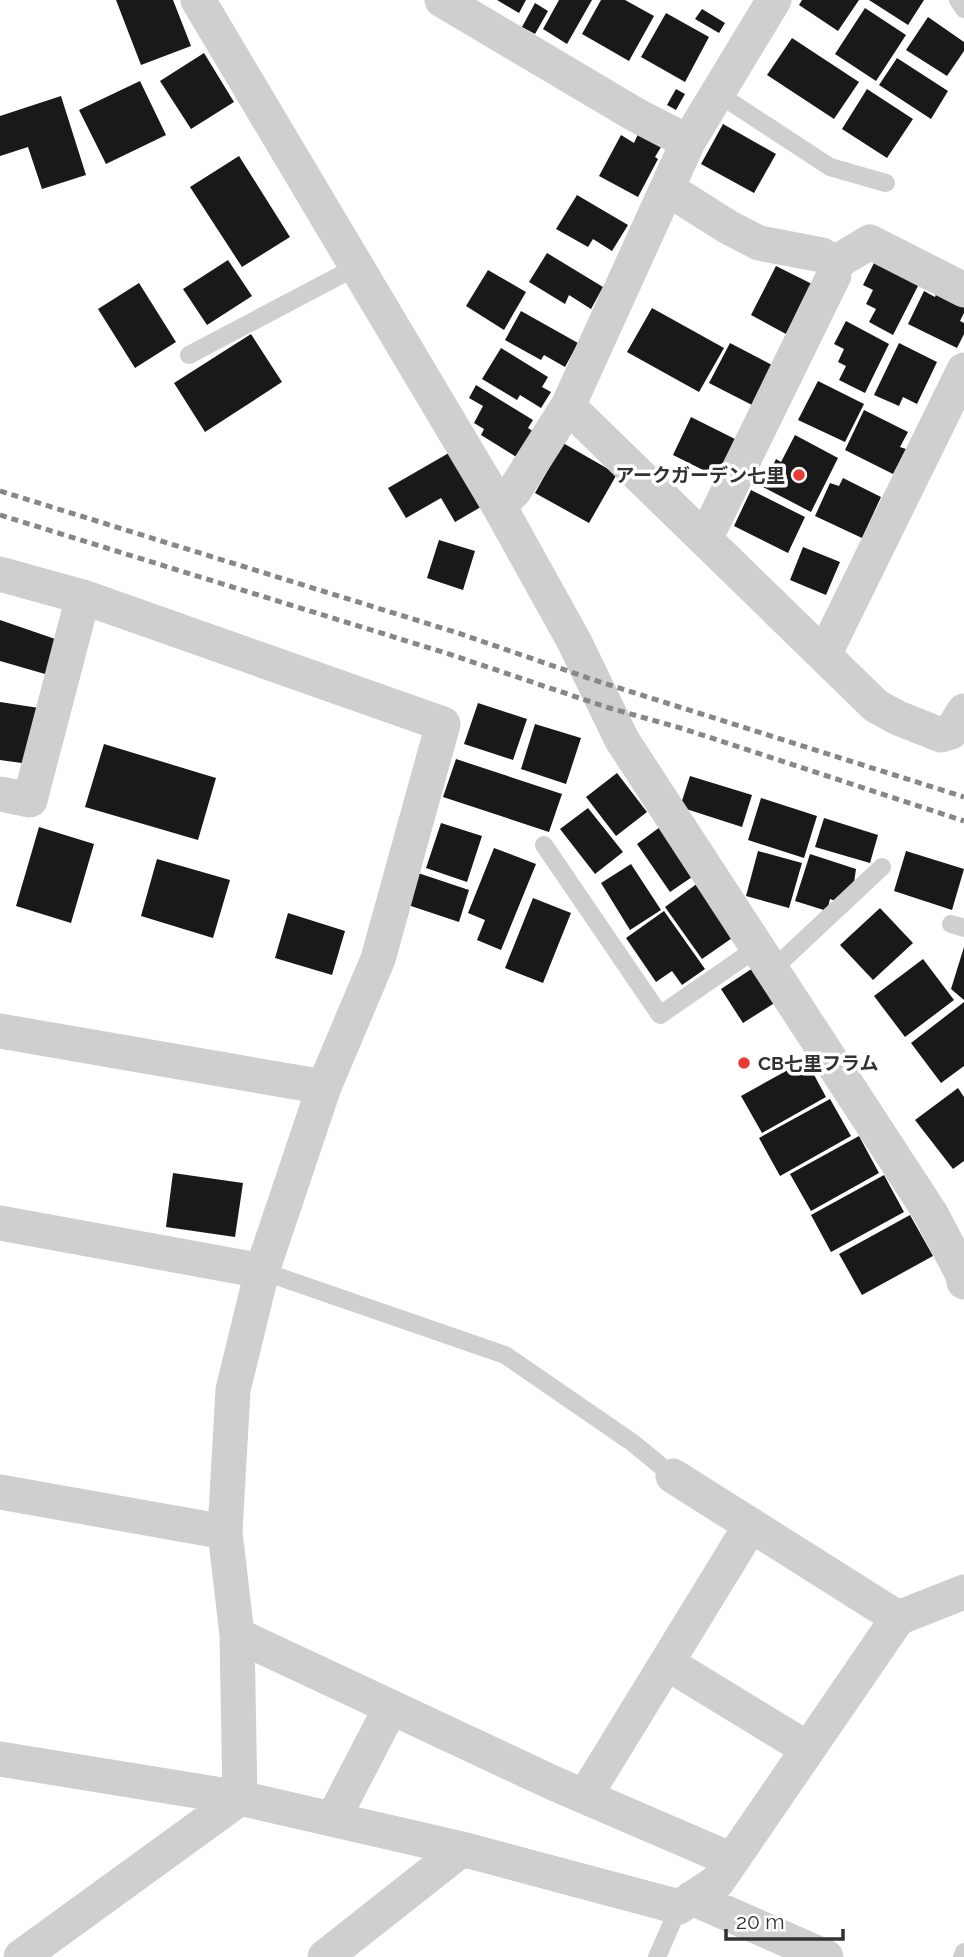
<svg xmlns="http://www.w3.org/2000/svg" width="964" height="1957" font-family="Raleway,'Noto Sans JP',sans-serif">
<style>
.building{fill:#191919}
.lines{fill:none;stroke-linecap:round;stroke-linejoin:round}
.service{stroke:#cfcfcf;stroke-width:18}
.minor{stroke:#cfcfcf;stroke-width:35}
.rail{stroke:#878787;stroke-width:5;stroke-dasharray:7 5;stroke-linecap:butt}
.poi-dot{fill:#ea3a34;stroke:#fff;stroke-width:2.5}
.labels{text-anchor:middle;stroke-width:7;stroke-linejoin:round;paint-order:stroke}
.poi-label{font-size:19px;font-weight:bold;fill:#323232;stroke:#fff;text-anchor:end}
</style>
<rect width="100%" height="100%" fill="#fff"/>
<!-- building -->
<path class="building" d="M 116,0 L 173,0 L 191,46 L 141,65 Z
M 497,0 L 526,0 L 519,13 Z
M 559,0 L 592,0 L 567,44 L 543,29 Z
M 601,0 L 625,0 L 654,16 L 629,61 L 582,34 Z
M 802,0 L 859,0 L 838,31 L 799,5 Z
M 869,0 L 924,0 L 908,25 Z
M 535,3 L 548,11 L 535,34 L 522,27 Z
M 865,8 L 906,35 L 876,81 L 835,54 Z
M 702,9 L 725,23 L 719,33 L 695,19 Z
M 666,13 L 709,37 L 685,82 L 641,57 Z
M 928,17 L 964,42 L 964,51 L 947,76 L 906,50 Z
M 792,38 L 859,82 L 834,119 L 767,75 Z
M 204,53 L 234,102 L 191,129 L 160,81 Z
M 897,58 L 948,91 L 931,119 L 879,85 Z
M 140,81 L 166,135 L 106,164 L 79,110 Z
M 676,89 L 685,94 L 676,110 L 667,105 Z
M 867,89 L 913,119 L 887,158 L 842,129 Z
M 61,96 L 86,175 L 42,189 L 28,147 L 0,156 L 0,116 Z
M 723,124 L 776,154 L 754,193 L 701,164 Z
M 638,134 L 661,147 L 655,157 L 658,159 L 638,197 L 599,176 L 621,135 L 634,143 Z
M 239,156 L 290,237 L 242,267 L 190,187 Z
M 577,195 L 628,225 L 612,251 L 593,239 L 588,247 L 556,229 Z
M 547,253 L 603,287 L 591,309 L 569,295 L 565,304 L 529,282 Z
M 228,260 L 252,296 L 207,325 L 183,289 Z
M 875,261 L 919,284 L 893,335 L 869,322 L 876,309 L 866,304 L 873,290 L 863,285 Z
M 776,266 L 812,284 L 786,334 L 751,315 Z
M 488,270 L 526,292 L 504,330 L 466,306 Z
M 139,283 L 176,342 L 135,368 L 98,309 Z
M 924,291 L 935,297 L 937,292 L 964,305 L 964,313 L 960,321 L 964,323 L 964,334 L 957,348 L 908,324 Z
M 652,308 L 724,348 L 699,392 L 627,352 Z
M 521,311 L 578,343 L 565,367 L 544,355 L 541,360 L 505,340 Z
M 846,321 L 889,344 L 865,393 L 839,380 L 846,366 L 838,362 L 844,349 L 834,344 Z
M 251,334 L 282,382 L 205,432 L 174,383 Z
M 730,343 L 772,365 L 752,405 L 709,383 Z
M 899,343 L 937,362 L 917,404 L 903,397 L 899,406 L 874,395 Z
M 501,348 L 548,377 L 542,387 L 551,392 L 541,408 L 520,395 L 517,400 L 482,379 Z
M 818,381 L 864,404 L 845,442 L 798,420 Z
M 476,385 L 533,420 L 528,428 L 534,432 L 518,458 L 481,435 L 484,429 L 474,423 L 483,406 L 469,398 Z
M 864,410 L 908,432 L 900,447 L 906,449 L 893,474 L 845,450 Z
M 691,417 L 735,439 L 717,477 L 673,455 Z
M 795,435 L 838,458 L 811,512 L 763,487 L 776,459 L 781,462 Z
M 563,443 L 617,474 L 589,523 L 535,493 Z
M 454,450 L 486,504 L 455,522 L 441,498 L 406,518 L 388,488 Z
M 843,478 L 881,497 L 862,538 L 815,516 L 830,483 L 839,486 Z
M 751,490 L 805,517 L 788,553 L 734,526 Z
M 439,540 L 475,551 L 463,590 L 427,578 Z
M 803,547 L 840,562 L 826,595 L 790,580 Z
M 0,620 L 61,641 L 52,676 L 0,661 Z
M 0,702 L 39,708 L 29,764 L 0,760 Z
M 478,703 L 527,719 L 513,760 L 464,744 Z
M 535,724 L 581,738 L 566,784 L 521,769 Z
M 104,744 L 216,778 L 198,840 L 85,807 Z
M 456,759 L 562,794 L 549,832 L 443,797 Z
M 617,773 L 647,812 L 616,836 L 586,797 Z
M 690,776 L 752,795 L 742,827 L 680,807 Z
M 761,798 L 817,816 L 804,858 L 748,840 Z
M 588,808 L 623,852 L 595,874 L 560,829 Z
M 824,818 L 878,835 L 870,863 L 815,847 Z
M 441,823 L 482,836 L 467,882 L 426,868 Z
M 39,827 L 94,844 L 71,923 L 16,906 Z
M 660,827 L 695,875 L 670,892 L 637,844 Z
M 494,848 L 536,864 L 501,950 L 477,940 L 485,920 L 468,913 Z
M 758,851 L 802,863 L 789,908 L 746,896 Z
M 906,851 L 964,869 L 952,910 L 894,891 Z
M 810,854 L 856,869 L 854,883 L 836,901 L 830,899 L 827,911 L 795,901 Z
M 157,859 L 230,880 L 213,938 L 141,916 Z
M 631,864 L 661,910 L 630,930 L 601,883 Z
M 418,873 L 469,890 L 459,922 L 408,905 Z
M 698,883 L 735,936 L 702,959 L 665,907 Z
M 533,898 L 571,913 L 543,983 L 505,968 Z
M 880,908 L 913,943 L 873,980 L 840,945 Z
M 664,911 L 705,969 L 682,985 L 672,971 L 656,982 L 626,938 Z
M 288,913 L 345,931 L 332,975 L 275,958 Z
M 964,947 L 964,1000 L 951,989 Z
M 923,959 L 954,1000 L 905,1037 L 874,996 Z
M 753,968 L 776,1002 L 743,1023 L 721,989 Z
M 964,1002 L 964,1066 L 941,1083 L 911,1043 Z
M 806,1060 L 826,1097 L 762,1133 L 741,1096 Z
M 958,1088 L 964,1097 L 964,1161 L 953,1169 L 915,1120 Z
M 830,1099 L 851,1136 L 780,1176 L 759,1138 Z
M 859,1136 L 879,1173 L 811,1211 L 790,1174 Z
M 173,1173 L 243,1183 L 235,1237 L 166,1227 Z
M 884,1175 L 904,1212 L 831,1252 L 811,1215 Z
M 910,1215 L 933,1256 L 862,1295 L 839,1254 Z"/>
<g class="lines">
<!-- service -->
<path class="service" d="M 958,0 L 964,9
M 717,93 L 830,167 L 886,183
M 189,355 L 356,267
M 544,845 L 660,1015 L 757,948
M 951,924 L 964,928
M 772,970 L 882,867
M 262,1271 L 505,1355 L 633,1443 L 673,1476
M 657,1957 L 679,1907
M 962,1957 L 964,1952"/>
<!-- minor -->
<path class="minor" d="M 198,0 L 499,506 L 574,641 L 622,740 L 931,1214 L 962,1273 L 964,1282
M 442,0 L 636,115 L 688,142
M 668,189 L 728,227 L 759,243 L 822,255 L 835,263 L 834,275 L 705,539
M 835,263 L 870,242 L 964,290
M 568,406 L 876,706 L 898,718 L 941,735 L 951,732 L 964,711
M 499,506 L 514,491 L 568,406 L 688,142 L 774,0
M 0,574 L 83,597 L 443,724 L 378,959 L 324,1087 L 262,1271 L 233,1390 L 225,1532 L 237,1635 L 240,1798
M 824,655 L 964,370
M 0,794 L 30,800 L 83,597
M 0,1031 L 324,1087
M 0,1223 L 262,1271
M 673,1476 L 898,1618
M 0,1492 L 225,1532
M 237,1635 L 553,1783 L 732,1860
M 667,1663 L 808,1749
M 0,1759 L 240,1798 L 462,1849 L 679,1907 L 717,1882 L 898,1618 L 964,1592
M 585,1796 L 751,1525
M 333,1819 L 391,1707
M 692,1898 L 826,1957
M 21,1957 L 240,1798
M 325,1957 L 462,1849"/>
<!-- rail -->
<path class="rail" d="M 0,491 L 458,633 L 594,680 L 964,797
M 0,515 L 452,655 L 606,707 L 684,729 L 964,821"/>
</g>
<!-- markers -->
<g class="poi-dot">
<circle cx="799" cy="475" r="7"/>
<circle cx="744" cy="1063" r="7"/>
</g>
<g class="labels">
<!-- poi labels -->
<g class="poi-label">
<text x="785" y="482">アークガーデン七里</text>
<text x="758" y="1070" text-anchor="start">CB七里フラム</text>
</g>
</g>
<!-- scale -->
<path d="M726 1929v10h117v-10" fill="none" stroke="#323232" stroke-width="3.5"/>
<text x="736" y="1929" font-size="21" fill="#323232" stroke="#ffffff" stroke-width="5" paint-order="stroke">20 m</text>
</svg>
